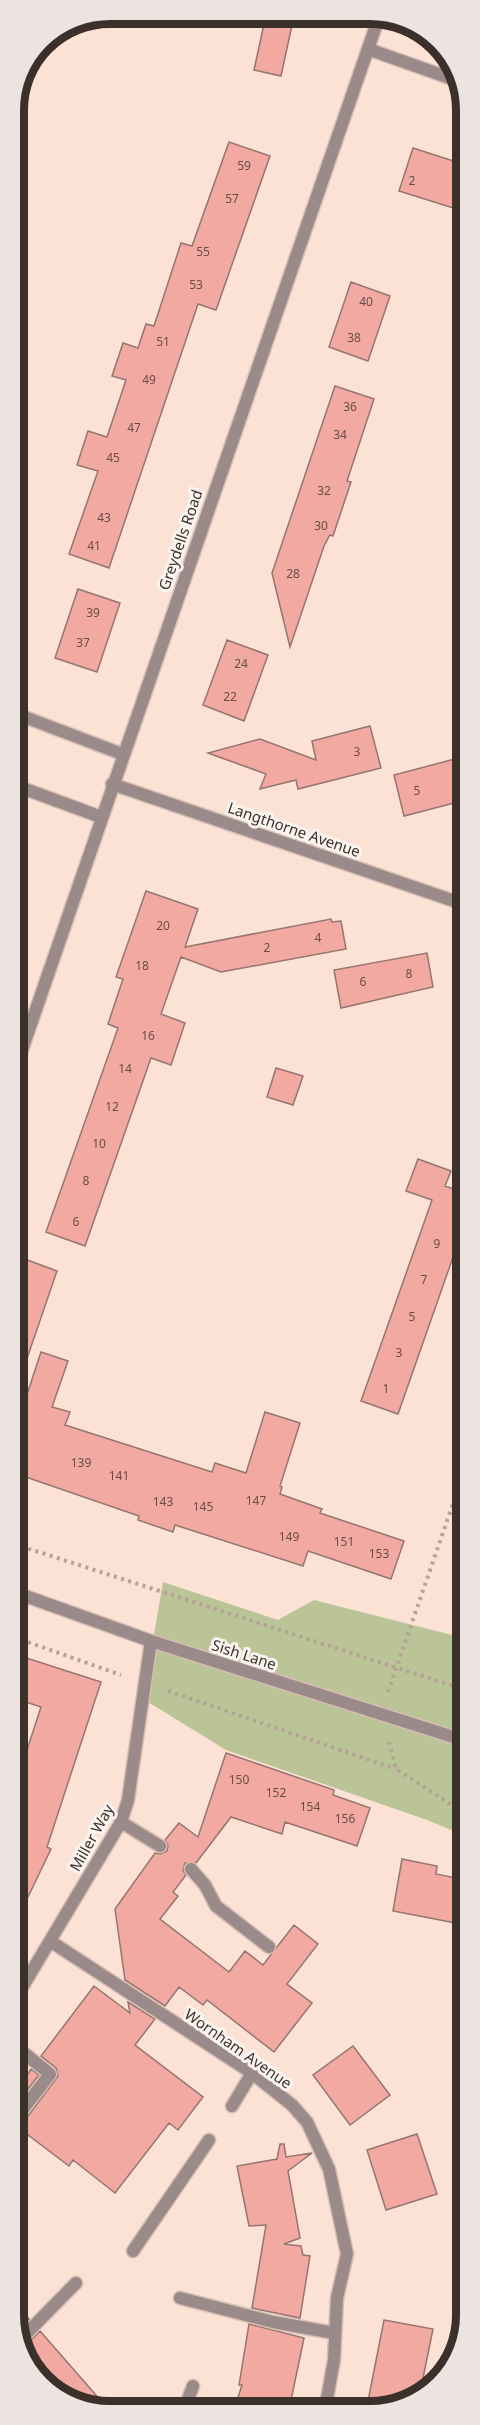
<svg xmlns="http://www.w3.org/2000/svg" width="480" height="2425" font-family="'Noto Sans',sans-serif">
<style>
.green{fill:#bac497}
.building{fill:#f1a9a1;stroke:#957571;stroke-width:1.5}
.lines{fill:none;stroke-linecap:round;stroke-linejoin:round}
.service-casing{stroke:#d6beb3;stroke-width:15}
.minor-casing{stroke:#d6beb3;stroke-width:15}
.path{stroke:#b6a197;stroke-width:4;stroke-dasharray:3 4.5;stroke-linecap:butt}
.service{stroke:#9a8a8a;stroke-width:12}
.minor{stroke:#9a8a8a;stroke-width:12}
.labels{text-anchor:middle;stroke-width:6;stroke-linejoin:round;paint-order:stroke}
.number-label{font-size:12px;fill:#694e48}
.street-label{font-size:15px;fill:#3c302a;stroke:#faf4f0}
.rim{fill:none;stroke:#3c302a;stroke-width:8}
</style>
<rect width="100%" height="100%" fill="#fce2d5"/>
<!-- green -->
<path class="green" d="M 163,1582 L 278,1620 L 314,1600 L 460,1637 L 466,1644 L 466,1836 L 427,1820 L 226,1750 L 143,1699 Z"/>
<!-- building -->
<path class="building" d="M 266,15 L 294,16 L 281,76 L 254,70 Z
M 229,142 L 270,156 L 216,310 L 198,304 L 109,568 L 69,554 L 98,471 L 77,465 L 88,431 L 107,437 L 126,380 L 112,376 L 123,343 L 138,348 L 146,324 L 154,326 L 181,243 L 192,246 Z
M 413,148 L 466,165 L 466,212 L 399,191 Z
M 351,282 L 390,296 L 368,361 L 329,347 Z
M 335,386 L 374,399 L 347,481 L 351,482 L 333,536 L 330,535 L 324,546 L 290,647 L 272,573 Z
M 78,589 L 120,603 L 97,672 L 55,658 Z
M 227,640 L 268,655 L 244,721 L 203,705 Z
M 370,726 L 381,768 L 298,789 L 296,780 L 260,789 L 266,774 L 208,753 L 260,739 L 316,760 L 312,741 Z
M 466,756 L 466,800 L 404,816 L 394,775 Z
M 146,891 L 198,909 L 185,947 L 331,919 L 332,922 L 341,921 L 346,949 L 221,972 L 181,957 L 161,1014 L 185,1023 L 171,1065 L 151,1058 L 85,1246 L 46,1232 L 118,1028 L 108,1024 L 123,979 L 116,977 Z
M 427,953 L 433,987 L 341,1008 L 334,970 Z
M 276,1068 L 303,1076 L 293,1105 L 267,1097 Z
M 418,1159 L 451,1171 L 445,1186 L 466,1193 L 466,1220 L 398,1414 L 361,1401 L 432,1200 L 406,1191 Z
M 14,1255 L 57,1271 L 19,1382 L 14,1381 Z
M 41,1352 L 68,1361 L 52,1407 L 70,1412 L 65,1425 L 212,1472 L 215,1463 L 246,1473 L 265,1412 L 300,1423 L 280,1486 L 282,1487 L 280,1494 L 322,1509 L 320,1513 L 404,1541 L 391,1579 L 308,1551 L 303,1566 L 175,1525 L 173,1532 L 138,1520 L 139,1516 L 14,1473 L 14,1434 Z
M 14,1654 L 101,1682 L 47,1847 L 51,1849 L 14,1926 L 14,1790 L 41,1707 L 14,1698 Z
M 226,1753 L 334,1790 L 333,1795 L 370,1808 L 357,1846 L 285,1822 L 282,1834 L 231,1817 L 196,1863 L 185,1863 L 183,1870 L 186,1875 L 173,1892 L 178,1896 L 160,1919 L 229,1972 L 245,1951 L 263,1965 L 294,1925 L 318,1944 L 287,1984 L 312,2003 L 274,2052 L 207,2000 L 203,2005 L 179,1987 L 165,2006 L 125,1980 L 115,1909 L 155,1853 L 160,1854 L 167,1851 L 168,1846 L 165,1840 L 179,1823 L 198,1837 Z
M 402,1859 L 437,1866 L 436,1874 L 466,1880 L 466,1925 L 393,1911 Z
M 94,1986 L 130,2013 L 128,2002 L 155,2019 L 135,2045 L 203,2097 L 178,2130 L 169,2123 L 115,2193 L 73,2160 L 69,2166 L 19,2128 L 58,2076 L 56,2068 L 41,2056 Z
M 353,2046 L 390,2095 L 350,2125 L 313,2075 Z
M 14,2063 L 28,2074 L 31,2069 L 39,2075 L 14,2107 Z
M 417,2134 L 437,2194 L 386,2210 L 367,2150 Z
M 280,2144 L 284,2144 L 286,2157 L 312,2153 L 288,2171 L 300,2238 L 284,2244 L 301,2246 L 303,2255 L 310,2256 L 300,2318 L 252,2308 L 266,2225 L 249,2226 L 237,2166 L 277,2159 Z
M 14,2301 L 29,2319 L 16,2332 L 14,2327 Z
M 384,2320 L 433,2329 L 421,2388 L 382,2411 L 366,2411 Z
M 249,2324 L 304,2338 L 289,2410 L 234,2410 L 242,2385 L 239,2385 Z
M 40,2331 L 109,2410 L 91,2410 L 38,2379 L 24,2347 Z"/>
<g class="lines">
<defs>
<path id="service" d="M 121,1822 L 160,1846
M 191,1869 L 205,1885 L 216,1906 L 269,1947
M 14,2045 L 50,2074 L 14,2121
M 232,2106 L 252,2073
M 133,2251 L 209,2140
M 180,2298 L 273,2322 L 334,2333
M 20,2340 L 76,2283
M 184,2410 L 193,2386"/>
<path id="minor" d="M 368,49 L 458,81
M 14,713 L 122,754
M 112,784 L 466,905
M 14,785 L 101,817
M 14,1073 L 379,17
M 14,1592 L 151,1641 L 466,1741
M 50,1941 L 252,2073 L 292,2105 L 307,2122 L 329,2169 L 347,2254 L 337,2298 L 334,2360 L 325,2410
M 14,1994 L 23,1986 L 121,1822 L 128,1800 L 151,1641"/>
</defs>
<!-- service casing -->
<use href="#service" class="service-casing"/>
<!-- minor casing -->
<use href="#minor" class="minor-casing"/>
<!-- path -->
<path class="path" d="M 453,875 L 466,871
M 14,1544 L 466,1690
M 14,1637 L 121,1675
M 168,1691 L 396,1769
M 388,1692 L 466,1466
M 389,1742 L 396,1769 L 466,1814"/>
<!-- service -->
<use href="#service" class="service"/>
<!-- minor -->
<use href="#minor" class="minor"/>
</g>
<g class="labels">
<!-- number labels -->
<g class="number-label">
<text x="244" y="170">59</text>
<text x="412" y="185">2</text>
<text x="232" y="203">57</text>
<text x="203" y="256">55</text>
<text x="196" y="289">53</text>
<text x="366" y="306">40</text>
<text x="354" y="342">38</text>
<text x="163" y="346">51</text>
<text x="149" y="384">49</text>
<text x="350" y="411">36</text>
<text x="134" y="432">47</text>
<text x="340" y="439">34</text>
<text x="113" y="462">45</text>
<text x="324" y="495">32</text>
<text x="104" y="522">43</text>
<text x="321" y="530">30</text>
<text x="94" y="550">41</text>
<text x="293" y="578">28</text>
<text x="93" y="617">39</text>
<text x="83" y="647">37</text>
<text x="241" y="668">24</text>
<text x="230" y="701">22</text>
<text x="357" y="756">3</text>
<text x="417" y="795">5</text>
<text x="163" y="930">20</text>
<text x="318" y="942">4</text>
<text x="267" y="952">2</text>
<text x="142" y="970">18</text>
<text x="409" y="978">8</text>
<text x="363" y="986">6</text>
<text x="148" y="1040">16</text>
<text x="125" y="1073">14</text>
<text x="112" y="1111">12</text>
<text x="99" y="1148">10</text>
<text x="86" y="1185">8</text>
<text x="76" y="1226">6</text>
<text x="437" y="1248">9</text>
<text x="424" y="1284">7</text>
<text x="412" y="1321">5</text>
<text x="399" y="1357">3</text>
<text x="386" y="1393">1</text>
<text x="81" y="1467">139</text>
<text x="119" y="1480">141</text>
<text x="256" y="1505">147</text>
<text x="163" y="1506">143</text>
<text x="203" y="1511">145</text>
<text x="289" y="1541">149</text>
<text x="344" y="1546">151</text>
<text x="379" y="1558">153</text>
<text x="239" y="1784">150</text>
<text x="276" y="1797">152</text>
<text x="310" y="1811">154</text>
<text x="345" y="1823">156</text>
</g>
<!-- street labels -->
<g class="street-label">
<text transform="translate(181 540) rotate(-71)" y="5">Greydells Road</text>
<text transform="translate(294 830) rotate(19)" y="5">Langthorne Avenue</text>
<text transform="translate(244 1655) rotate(18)" y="5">Sish Lane</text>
<text transform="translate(92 1838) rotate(-61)" y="5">Miller Way</text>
<text transform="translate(238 2049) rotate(35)" y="5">Wornham Avenue</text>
</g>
</g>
<!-- crop -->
<path d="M0 0H480V2425H0ZM110 24H370A86 86 0 0 1 456 110V2315A86 86 0 0 1 370 2401H110A86 86 0 0 1 24 2315V110A86 86 0 0 1 110 24Z" fill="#ebe4e0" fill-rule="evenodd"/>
<path class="rim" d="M110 24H370A86 86 0 0 1 456 110V2315A86 86 0 0 1 370 2401H110A86 86 0 0 1 24 2315V110A86 86 0 0 1 110 24Z"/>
</svg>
